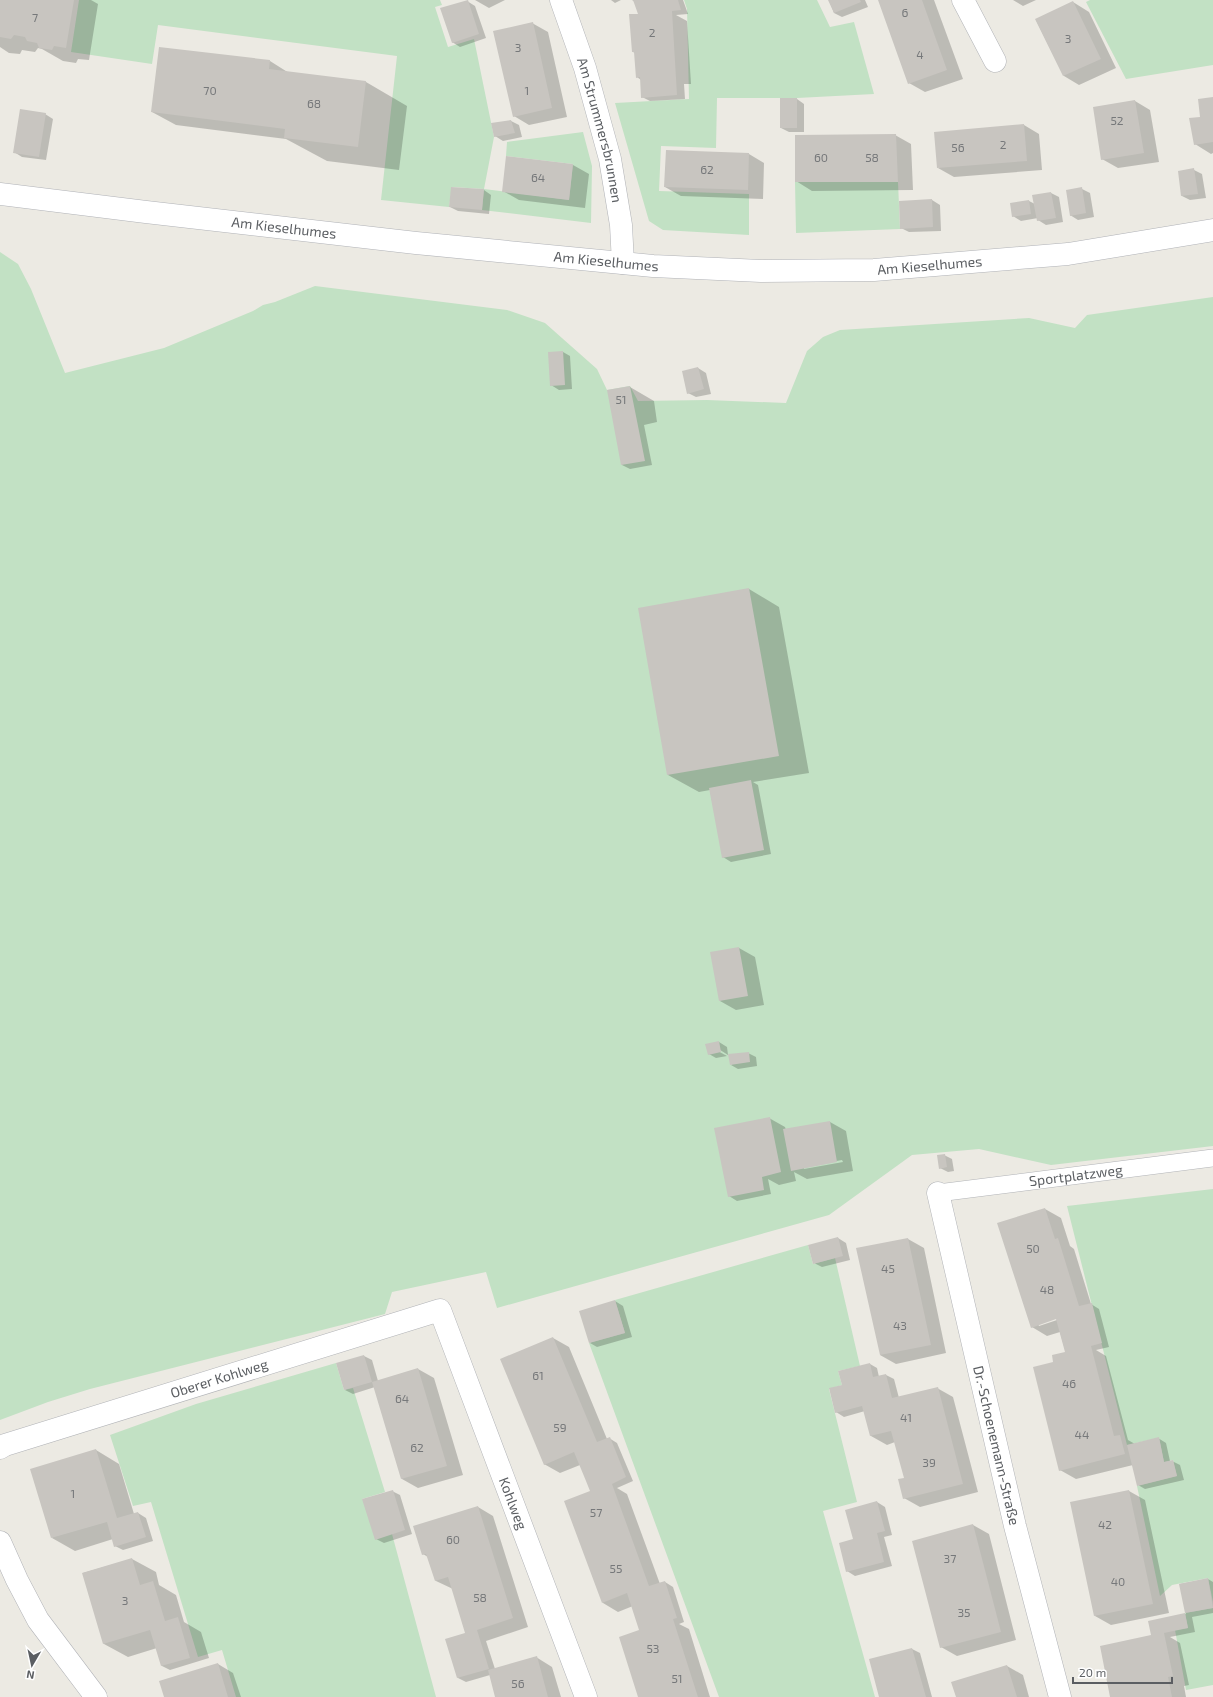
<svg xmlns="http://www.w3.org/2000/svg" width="1213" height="1697" font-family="'Exo 2',sans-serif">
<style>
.green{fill:#c2e1c4}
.shadow{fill:#0003;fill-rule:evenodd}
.building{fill:#c8c5c0}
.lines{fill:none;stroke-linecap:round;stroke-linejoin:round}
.lane-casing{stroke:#b1b3b7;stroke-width:18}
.street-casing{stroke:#b1b3b7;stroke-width:23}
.secondary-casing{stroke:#b0b2b7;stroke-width:23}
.lane{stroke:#fff;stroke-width:17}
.street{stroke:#fff;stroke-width:22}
.secondary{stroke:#fff;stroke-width:22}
.labels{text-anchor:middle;stroke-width:3;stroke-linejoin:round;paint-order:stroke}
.number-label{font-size:12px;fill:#76787a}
.street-label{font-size:14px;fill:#5b5e62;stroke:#fff}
</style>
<rect width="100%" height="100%" fill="#eceae3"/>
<!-- green -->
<path class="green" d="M 79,0 L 440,0 L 442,5 L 435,7 L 448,47 L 474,39 L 494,137 L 484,189 L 569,200 L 573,164 L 506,156 L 507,142 L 583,132 L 592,166 L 591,223 L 482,210 L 484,189 L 452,187 L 449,207 L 381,200 L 397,56 L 158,25 L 152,64 L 71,52 Z
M 684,0 L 817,0 L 830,27 L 854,22 L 874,94 L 797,98 L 717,98 L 716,148 L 661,146 L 659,191 L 749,194 L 749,235 L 663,230 L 649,221 L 615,103 L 689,99 L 687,9 Z
M 1090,0 L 1213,0 L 1213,65 L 1126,79 L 1086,2 Z
M 795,182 L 898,182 L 900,229 L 796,233 Z
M 0,252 L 18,264 L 31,289 L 65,373 L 164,348 L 253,311 L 263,305 L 275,302 L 315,286 L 507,310 L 545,323 L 597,369 L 607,390 L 630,386 L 638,401 L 707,400 L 786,403 L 807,351 L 823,337 L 840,330 L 1029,318 L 1075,328 L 1087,315 L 1213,297 L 1213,1146 L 1051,1165 L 979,1149 L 912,1155 L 829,1215 L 497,1308 L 486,1272 L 392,1292 L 385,1314 L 90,1389 L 48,1402 L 0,1420 Z
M 1213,1189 L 1213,1602 L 1208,1578 L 1172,1585 L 1160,1596 L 1137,1486 L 1177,1476 L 1173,1460 L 1164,1462 L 1159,1438 L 1127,1445 L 1067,1206 Z
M 808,1245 L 813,1264 L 835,1258 L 860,1366 L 838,1371 L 842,1385 L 829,1389 L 857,1502 L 823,1511 L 875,1697 L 719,1697 L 589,1343 L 625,1333 L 615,1300 Z
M 336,1363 L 344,1390 L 353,1388 L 385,1492 L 362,1499 L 392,1534 L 436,1697 L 236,1697 L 222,1650 L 198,1657 L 151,1502 L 133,1506 L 110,1435 L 196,1404 Z
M 1213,1608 L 1213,1685 L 1186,1690 L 1175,1630 L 1188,1628 L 1185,1613 Z"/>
<!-- shadow -->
<path class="shadow" d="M 0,0 L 91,0 L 98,4 L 89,60 L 78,59 L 76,63 L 63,61 L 42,49 L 38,48 L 35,52 L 22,50 L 20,54 L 9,53 L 0,47 Z
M 475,0 L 505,0 L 489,8 Z
M 611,0 L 621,0 L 615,3 Z
M 632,0 L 683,0 L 688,14 L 676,15 L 687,21 L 691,84 L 684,84 L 685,99 L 650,101 L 642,97 L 641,80 L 637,77 L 635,53 L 633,52 L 639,14 L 635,2 Z
M 829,0 L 865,0 L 868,7 L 842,17 L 834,13 Z
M 879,0 L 934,0 L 963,79 L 925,92 L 909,83 Z
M 1013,0 L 1036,0 L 1023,6 Z
M 467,1 L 475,6 L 486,38 L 460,47 L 452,42 Z
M 1073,2 L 1089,12 L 1116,68 L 1079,85 L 1064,76 L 1036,20 Z
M 532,23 L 548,32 L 567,117 L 529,125 L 514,116 Z
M 270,61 L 289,73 L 366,82 L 407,106 L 399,170 L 327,161 L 286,139 L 176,125 L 152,112 Z
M 1213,98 L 1213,153 L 1211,154 L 1195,144 L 1201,118 Z
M 797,99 L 804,104 L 804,132 L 789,132 L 781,128 Z
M 1135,101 L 1150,110 L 1159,162 L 1118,168 L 1102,159 Z
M 45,114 L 53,119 L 46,160 L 22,157 L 14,152 Z
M 511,121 L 519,125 L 522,137 L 503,141 L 495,136 Z
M 1024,125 L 1039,134 L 1042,170 L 954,177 L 938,168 Z
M 895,135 L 911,144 L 913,190 L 812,191 L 796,181 Z
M 749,154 L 764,163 L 763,199 L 681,196 L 665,187 Z
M 507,157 L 573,165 L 589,174 L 585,208 L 519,200 L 503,191 Z
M 1194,170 L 1202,174 L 1206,198 L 1190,200 L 1182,196 L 1179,172 Z
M 1082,189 L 1090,193 L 1094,217 L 1078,220 L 1070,215 Z
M 484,190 L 491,195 L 489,214 L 458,211 L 450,207 Z
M 1051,193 L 1059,197 L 1063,222 L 1046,225 L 1038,220 L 1038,218 L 1021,221 L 1013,216 L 1029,201 L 1035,204 Z
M 932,200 L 940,205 L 941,231 L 909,232 L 901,228 L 900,202 Z
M 563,352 L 570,356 L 572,389 L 559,390 L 551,385 Z
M 698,368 L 706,373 L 711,394 L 696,397 L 688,393 Z
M 630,387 L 654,401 L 657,422 L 644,425 L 652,465 L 630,469 L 622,465 Z
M 749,589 L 779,607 L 809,773 L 753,782 L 758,785 L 771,854 L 731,862 L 723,857 L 710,790 L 699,792 L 668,775 Z
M 739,948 L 755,957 L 764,1005 L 736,1010 L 720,1001 Z
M 719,1042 L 727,1047 L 728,1055 L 717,1048 L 716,1050 L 727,1056 L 716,1058 L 709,1054 Z
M 748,1053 L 756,1057 L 757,1066 L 738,1069 L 731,1065 Z
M 769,1118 L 785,1127 L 786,1130 L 830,1122 L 846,1131 L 853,1171 L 807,1179 L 794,1172 L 796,1181 L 779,1185 L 768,1179 L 771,1194 L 737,1201 L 729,1196 ZM 842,1160 L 843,1162 L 804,1169 L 804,1167 Z
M 944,1155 L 952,1159 L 954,1171 L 948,1172 L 940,1168 Z
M 1045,1209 L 1061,1218 L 1070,1246 L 1074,1249 L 1091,1304 L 1099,1309 L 1109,1347 L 1096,1350 L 1106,1356 L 1128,1440 L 1135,1444 L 1158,1438 L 1166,1443 L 1170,1461 L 1172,1461 L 1180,1465 L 1184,1480 L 1145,1489 L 1138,1485 L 1133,1465 L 1076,1479 L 1060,1470 L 1055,1363 L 1066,1353 L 1060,1332 L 1047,1336 L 1032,1327 ZM 1057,1318 L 1057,1320 L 1039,1326 L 1038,1324 Z
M 838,1238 L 846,1243 L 850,1260 L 822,1267 L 814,1263 Z
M 908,1239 L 924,1248 L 946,1353 L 896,1364 L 880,1355 Z
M 615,1301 L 623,1306 L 632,1337 L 597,1347 L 590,1343 Z
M 553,1338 L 569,1347 L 607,1439 L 609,1438 L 617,1443 L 633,1481 L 617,1488 L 627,1494 L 660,1584 L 665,1582 L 673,1587 L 684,1622 L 679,1624 L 689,1629 L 710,1697 L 639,1697 L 642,1630 L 633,1606 L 618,1612 L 603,1603 L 593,1492 L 580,1465 L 560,1473 L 544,1464 Z
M 364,1356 L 372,1360 L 378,1381 L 418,1369 L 434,1378 L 463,1475 L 418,1488 L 402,1479 L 375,1387 L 353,1394 L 345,1390 Z
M 870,1364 L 877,1368 L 879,1377 L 886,1375 L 894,1379 L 899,1398 L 937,1388 L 953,1397 L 978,1492 L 920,1507 L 904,1498 L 905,1478 L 895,1442 L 887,1445 L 871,1436 L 865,1411 L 844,1417 L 836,1412 L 843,1386 Z
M 96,1450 L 119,1464 L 134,1514 L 138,1513 L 146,1518 L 153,1541 L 123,1550 L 115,1546 L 113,1539 L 75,1551 L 52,1538 Z
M 392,1491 L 400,1495 L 412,1534 L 384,1543 L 376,1539 Z
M 1129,1491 L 1145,1500 L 1169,1613 L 1111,1625 L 1095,1616 Z
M 877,1502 L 885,1507 L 892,1535 L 884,1537 L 892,1566 L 855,1576 L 847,1571 L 854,1540 Z
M 478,1507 L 493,1516 L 528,1627 L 486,1641 L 495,1669 L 536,1657 L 552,1667 L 561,1697 L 496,1697 L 490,1675 L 466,1682 L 458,1678 L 466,1634 L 453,1589 L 436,1581 L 428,1557 L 423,1554 Z
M 973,1525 L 989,1534 L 1016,1640 L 957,1656 L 941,1647 Z
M 132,1559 L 156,1572 L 159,1585 L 176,1595 L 184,1622 L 201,1632 L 209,1658 L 170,1670 L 162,1666 L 157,1648 L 128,1657 L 104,1644 L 83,1573 Z
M 1208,1579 L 1213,1582 L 1213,1613 L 1192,1617 L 1195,1632 L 1170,1637 L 1180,1643 L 1189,1685 L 1184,1686 L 1186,1697 L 1111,1697 L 1154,1636 L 1149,1622 L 1186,1614 L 1180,1584 Z
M 912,1649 L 920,1653 L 932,1697 L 880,1697 L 870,1660 Z
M 218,1664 L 233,1673 L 241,1697 L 165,1697 Z
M 1007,1666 L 1023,1675 L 1029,1697 L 957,1697 Z"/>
<!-- building -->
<path class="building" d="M 0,0 L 74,0 L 66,48 L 54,46 L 52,50 L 39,48 L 37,43 L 27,41 L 25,37 L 14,35 L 11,39 L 0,37 Z
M 468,0 L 479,34 L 452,43 L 440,8 Z
M 633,0 L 678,0 L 681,10 L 672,11 L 677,95 L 641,98 L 640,77 L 636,78 L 634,52 L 632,52 L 629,14 L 638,14 Z
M 828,0 L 860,0 L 861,2 L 834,13 Z
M 878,0 L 922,0 L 947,70 L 908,84 Z
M 1073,1 L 1101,59 L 1063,76 L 1035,19 Z
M 533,22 L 552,108 L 513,117 L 493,31 Z
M 159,47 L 270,60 L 269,69 L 366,81 L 358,147 L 284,138 L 285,129 L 151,112 Z
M 1213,97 L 1213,142 L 1194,145 L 1189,118 L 1200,117 L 1198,99 Z
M 780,98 L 797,98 L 797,128 L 780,128 Z
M 1135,100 L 1144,153 L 1101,160 L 1093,107 Z
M 20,109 L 46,113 L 39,157 L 13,153 Z
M 511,120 L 515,133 L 494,137 L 491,123 Z
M 1024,124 L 1027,161 L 937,168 L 934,132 Z
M 896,134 L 898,182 L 795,182 L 795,135 Z
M 666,150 L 749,153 L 748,190 L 664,187 Z
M 506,156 L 573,164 L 569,200 L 502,192 Z
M 1194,168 L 1198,194 L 1181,196 L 1178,171 Z
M 451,187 L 484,189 L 482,210 L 449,207 Z
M 1082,187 L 1086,213 L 1070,216 L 1066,190 Z
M 1051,192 L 1056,218 L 1037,221 L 1032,195 Z
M 932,199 L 933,227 L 900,229 L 899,201 Z
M 1029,200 L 1031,214 L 1012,217 L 1010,203 Z
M 563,351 L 565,385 L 550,386 L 548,352 Z
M 698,367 L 704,389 L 687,394 L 682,371 Z
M 630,386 L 645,461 L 621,465 L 607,390 Z
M 749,588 L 779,756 L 667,775 L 638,608 Z
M 751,780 L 764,850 L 722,858 L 709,788 Z
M 739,947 L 748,996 L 719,1001 L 710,952 Z
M 719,1041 L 721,1052 L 708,1055 L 705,1044 Z
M 749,1052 L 750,1062 L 730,1065 L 728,1054 Z
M 770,1117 L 781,1172 L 762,1177 L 764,1190 L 728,1197 L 714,1128 Z
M 830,1121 L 837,1162 L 791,1171 L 783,1129 Z
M 945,1154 L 947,1167 L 939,1169 L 937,1155 Z
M 1045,1208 L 1055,1239 L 1058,1238 L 1079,1306 L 1092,1303 L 1102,1343 L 1091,1346 L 1114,1436 L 1120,1435 L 1125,1454 L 1059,1471 L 1033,1367 L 1053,1362 L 1052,1355 L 1065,1352 L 1056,1319 L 1031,1328 L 997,1223 Z
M 838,1237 L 843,1256 L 813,1264 L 808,1245 Z
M 908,1238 L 931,1345 L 880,1355 L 856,1248 Z
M 615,1300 L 625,1333 L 589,1343 L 579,1311 Z
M 553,1337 L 597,1442 L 610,1437 L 626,1477 L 612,1484 L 649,1586 L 665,1581 L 677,1618 L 673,1619 L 698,1697 L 638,1697 L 619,1637 L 639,1630 L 627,1593 L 602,1603 L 564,1501 L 590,1491 L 586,1481 L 574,1452 L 544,1465 L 500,1359 Z
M 364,1355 L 372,1382 L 344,1390 L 336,1363 Z
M 870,1363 L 873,1377 L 886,1374 L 892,1398 L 938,1387 L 963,1484 L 903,1499 L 898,1479 L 904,1478 L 891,1431 L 870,1436 L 862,1406 L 835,1413 L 829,1388 L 842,1385 L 838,1371 Z
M 418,1368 L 447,1466 L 401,1479 L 372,1382 Z
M 1159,1437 L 1164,1462 L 1173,1460 L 1177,1476 L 1137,1486 L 1127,1445 Z
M 96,1449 L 117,1518 L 138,1512 L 146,1537 L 114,1547 L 107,1522 L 51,1538 L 30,1469 Z
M 393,1490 L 405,1530 L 375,1540 L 362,1499 Z
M 1129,1490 L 1153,1604 L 1094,1616 L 1070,1502 Z
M 877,1501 L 885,1531 L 877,1533 L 884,1562 L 846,1572 L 839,1543 L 853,1539 L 845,1510 Z
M 478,1506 L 513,1618 L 477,1630 L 489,1669 L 457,1678 L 445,1639 L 465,1633 L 448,1577 L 435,1581 L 426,1554 L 422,1555 L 413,1526 Z
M 973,1524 L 1001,1632 L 940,1648 L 912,1541 Z
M 132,1558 L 140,1585 L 153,1581 L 165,1621 L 178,1617 L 190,1658 L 161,1666 L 150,1630 L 103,1644 L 82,1573 Z
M 1208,1578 L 1213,1608 L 1185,1613 L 1179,1584 Z
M 1185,1613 L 1188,1628 L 1164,1633 L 1173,1676 L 1168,1677 L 1172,1697 L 1110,1697 L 1100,1646 L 1151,1635 L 1148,1621 Z
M 912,1648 L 926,1697 L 879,1697 L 869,1659 Z
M 537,1656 L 548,1697 L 495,1697 L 488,1670 Z
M 218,1663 L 228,1697 L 164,1697 L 159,1681 Z
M 1007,1665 L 1017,1697 L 956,1697 L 951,1682 Z"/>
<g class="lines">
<defs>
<g id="lane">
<path id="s1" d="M 938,1193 L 1213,1158"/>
</g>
<g id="street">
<path id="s2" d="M 561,0 L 585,68 L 610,159 L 621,225 L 623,263"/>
<path d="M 963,0 L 995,61"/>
<path id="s3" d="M 938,1193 L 1015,1526 L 1060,1697"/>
<path id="s4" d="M 0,1448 L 5,1445 L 440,1310 L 586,1697"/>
<path d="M 0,1542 L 17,1580 L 38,1620 L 96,1697"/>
</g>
<g id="secondary">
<path id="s5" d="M 0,194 L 146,212 L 416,243 L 653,266 L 761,271 L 874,270 L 1068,254 L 1213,230"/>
</g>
</defs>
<!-- lane casing -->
<use href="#lane" class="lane-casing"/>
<!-- street casing -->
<use href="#street" class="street-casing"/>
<!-- secondary casing -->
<use href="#secondary" class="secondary-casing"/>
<!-- lane -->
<use href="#lane" class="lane"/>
<!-- street -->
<use href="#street" class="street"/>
<!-- secondary -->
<use href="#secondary" class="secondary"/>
</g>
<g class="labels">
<!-- number labels -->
<g class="number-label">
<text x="905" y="17">6</text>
<text x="35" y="22">7</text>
<text x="652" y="37">2</text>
<text x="1068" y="43">3</text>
<text x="518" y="52">3</text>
<text x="920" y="59">4</text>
<text x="210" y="95">70</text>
<text x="527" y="95">1</text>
<text x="314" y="108">68</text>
<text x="1117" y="125">52</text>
<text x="1003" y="149">2</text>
<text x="958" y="152">56</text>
<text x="821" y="162">60</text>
<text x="872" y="162">58</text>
<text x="707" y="174">62</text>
<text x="538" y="182">64</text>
<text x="621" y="404">51</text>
<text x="1033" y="1253">50</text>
<text x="888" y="1273">45</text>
<text x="1047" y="1294">48</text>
<text x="900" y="1330">43</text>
<text x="538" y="1380">61</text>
<text x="1069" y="1388">46</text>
<text x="402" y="1403">64</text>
<text x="906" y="1422">41</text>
<text x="560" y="1432">59</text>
<text x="1082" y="1439">44</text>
<text x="417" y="1452">62</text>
<text x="929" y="1467">39</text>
<text x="73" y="1498">1</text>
<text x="596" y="1517">57</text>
<text x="1105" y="1529">42</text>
<text x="453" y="1544">60</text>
<text x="950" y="1563">37</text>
<text x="616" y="1573">55</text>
<text x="1118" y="1586">40</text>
<text x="480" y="1602">58</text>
<text x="125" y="1605">3</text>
<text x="964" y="1617">35</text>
<text x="653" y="1653">53</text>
<text x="677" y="1683">51</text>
<text x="518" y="1688">56</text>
</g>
<!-- street labels -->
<g class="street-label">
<text dy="5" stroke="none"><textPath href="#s2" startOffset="136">Am Strummersbrunnen</textPath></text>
<text dy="5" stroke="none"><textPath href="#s5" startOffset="286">Am Kieselhumes</textPath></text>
<text dy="5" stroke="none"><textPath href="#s5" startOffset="610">Am Kieselhumes</textPath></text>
<text dy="5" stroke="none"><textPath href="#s5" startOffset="934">Am Kieselhumes</textPath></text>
<text dy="5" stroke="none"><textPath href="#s1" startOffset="139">Sportplatzweg</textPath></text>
<text dy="5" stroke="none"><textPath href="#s4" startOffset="230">Oberer Kohlweg</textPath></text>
<text dy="5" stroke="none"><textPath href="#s3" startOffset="259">Dr.-Schoenemann-Straße</textPath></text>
<text dy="5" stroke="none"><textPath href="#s4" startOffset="668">Kohlweg</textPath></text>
</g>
</g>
<!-- north arrow -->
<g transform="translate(32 1665) rotate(189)" stroke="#ffffff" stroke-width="3" paint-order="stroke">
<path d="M0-3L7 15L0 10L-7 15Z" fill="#5b5e62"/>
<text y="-6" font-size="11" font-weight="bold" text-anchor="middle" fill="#5b5e62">N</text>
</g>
<!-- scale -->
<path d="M1073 1677v6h99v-6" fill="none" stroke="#5b5e62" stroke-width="2"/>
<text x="1079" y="1677" font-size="12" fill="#5b5e62" stroke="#ffffff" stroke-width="3" paint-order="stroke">20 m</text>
</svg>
